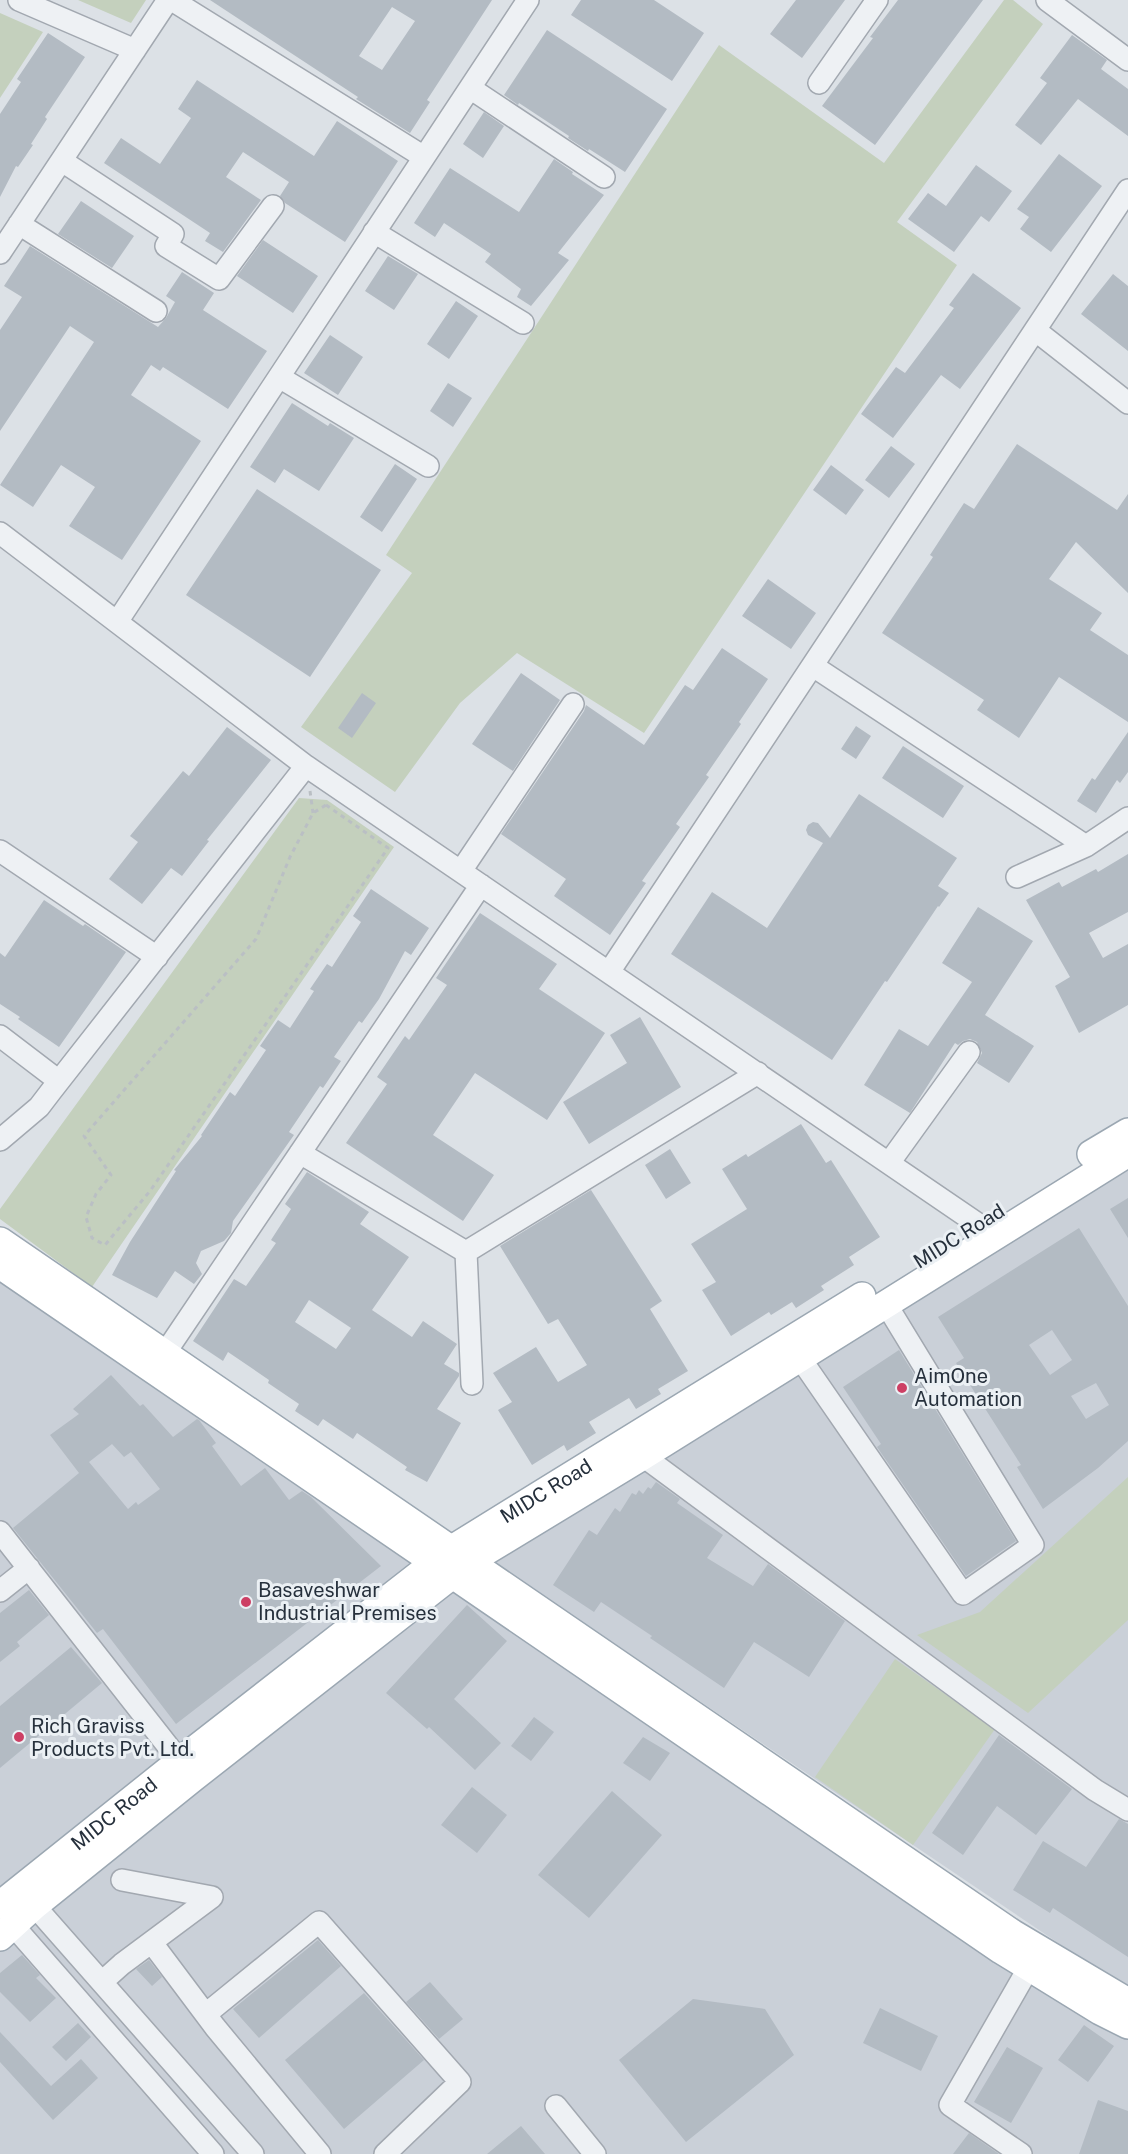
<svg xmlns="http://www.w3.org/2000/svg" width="1128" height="2154" font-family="'Public Sans',sans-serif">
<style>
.built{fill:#cad0d8}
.green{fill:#c4d0bd}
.building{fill:#b3bbc3;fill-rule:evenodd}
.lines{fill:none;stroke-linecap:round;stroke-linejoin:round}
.minor-casing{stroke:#a2a8b0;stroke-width:24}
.major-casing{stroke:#9ba7b2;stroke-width:30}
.path{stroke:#babfc4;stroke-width:3;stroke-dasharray:4.5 4.5;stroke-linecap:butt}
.minor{stroke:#eef1f4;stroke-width:21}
.major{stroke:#fff;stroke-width:27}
.poi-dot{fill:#cd3f64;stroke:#ebf0f4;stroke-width:2}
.labels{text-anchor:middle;stroke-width:6;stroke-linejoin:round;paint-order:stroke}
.street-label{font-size:20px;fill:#26303c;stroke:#ebf0f4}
.poi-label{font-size:20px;fill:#26303c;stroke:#ebf0f4;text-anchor:start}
</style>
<rect width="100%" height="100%" fill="#dce1e6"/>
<!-- built -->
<path class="built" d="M 1128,1168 L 1128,1990 L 489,1559 Z
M 0,1262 L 1128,2030 L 1128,2154 L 0,2154 Z"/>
<!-- green -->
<path class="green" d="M 78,0 L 146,0 L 131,23 Z
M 1004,0 L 1013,0 L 1043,24 L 897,222 L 957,265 L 644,733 L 517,653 L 460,703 L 395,792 L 301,727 L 412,573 L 386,555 L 719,45 L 884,163 Z
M 0,13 L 43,32 L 0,98 Z
M 299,798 L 327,800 L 394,847 L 92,1287 L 0,1219 L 0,1209 Z
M 1128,1477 L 1128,1620 L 1028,1713 L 917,1635 L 980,1612 Z
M 895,1659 L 995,1729 L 913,1845 L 815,1777 Z"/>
<!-- building -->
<path class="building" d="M 210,0 L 492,0 L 427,100 L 430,102 L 410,133 L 356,99 L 358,97 ZM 392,7 L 415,21 L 382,70 L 359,56 Z
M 581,0 L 654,0 L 704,33 L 672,81 L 571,15 Z
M 796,0 L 845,0 L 802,58 L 770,34 Z
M 898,0 L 983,0 L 875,145 L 822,106 L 873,38 L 870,37 Z
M 547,30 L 667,109 L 625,172 L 589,149 L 588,151 L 568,138 L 569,136 L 519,103 L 518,105 L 504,95 Z
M 48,33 L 85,57 L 45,117 L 47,119 L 31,144 L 33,145 L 18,167 L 16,166 L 0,197 L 0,114 L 21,82 L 17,79 Z
M 1072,35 L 1107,60 L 1101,69 L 1128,89 L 1128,136 L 1078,99 L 1041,145 L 1015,125 L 1047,83 L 1040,78 Z
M 197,80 L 314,156 L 337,121 L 398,161 L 345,242 L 285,203 L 280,196 L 289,182 L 243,152 L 226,177 L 261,200 L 223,252 L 205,241 L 210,233 L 104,163 L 121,138 L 160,164 L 191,118 L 178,109 Z
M 484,112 L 504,126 L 483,158 L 463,144 Z
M 1059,154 L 1102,186 L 1051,252 L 1020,229 L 1029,217 L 1017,209 Z
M 554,159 L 573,172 L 572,174 L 604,195 L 558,253 L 569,260 L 531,306 L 517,297 L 521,289 L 485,262 L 491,254 L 444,223 L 435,237 L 414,223 L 450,168 L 519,212 Z
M 976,165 L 1012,191 L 989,222 L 981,216 L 954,252 L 908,219 L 928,193 L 946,206 Z
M 81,201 L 134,236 L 112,268 L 58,234 Z
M 263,240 L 318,276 L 293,313 L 237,276 Z
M 30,246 L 158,327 L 166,318 L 175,302 L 166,296 L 182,272 L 214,293 L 203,310 L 267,351 L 228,409 L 163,367 L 160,371 L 151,365 L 131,395 L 201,441 L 122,560 L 69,526 L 95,487 L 61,465 L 33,507 L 0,485 L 94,342 L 70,326 L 0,431 L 0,330 L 22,297 L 4,286 Z
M 388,256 L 418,274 L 394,310 L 365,291 Z
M 973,273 L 1021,308 L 960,389 L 941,375 L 893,438 L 861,414 L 896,367 L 905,373 L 954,308 L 949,305 Z
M 1113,274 L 1128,286 L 1128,351 L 1081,314 Z
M 456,301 L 478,316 L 449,359 L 427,344 Z
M 330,335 L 363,357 L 338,395 L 304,373 Z
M 448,383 L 472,398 L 453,427 L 430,411 Z
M 292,403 L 328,426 L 330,423 L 354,438 L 319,491 L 284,469 L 275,483 L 250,467 Z
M 1017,444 L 1117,510 L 1128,494 L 1128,593 L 1076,542 L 1049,579 L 1102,613 L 1090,630 L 1128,655 L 1128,722 L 1059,677 L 1019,738 L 977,710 L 984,700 L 882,633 L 933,557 L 930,555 L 964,503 L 974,509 Z
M 891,446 L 915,464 L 889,498 L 865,480 Z
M 395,464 L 417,479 L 382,532 L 360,517 Z
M 831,465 L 864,490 L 846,515 L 813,490 Z
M 257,489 L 381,570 L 310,677 L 186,595 Z
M 768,579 L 816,613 L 791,649 L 742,616 Z
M 722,648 L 768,679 L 739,722 L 741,724 L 706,775 L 709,777 L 676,824 L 680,827 L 642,881 L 646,883 L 610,935 L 554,896 L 566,879 L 501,834 L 584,711 L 586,705 L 644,745 L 685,685 L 693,690 Z
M 521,673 L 560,700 L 513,771 L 472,744 Z
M 362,693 L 376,703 L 352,738 L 338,728 Z
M 856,726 L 871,736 L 856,759 L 841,749 Z
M 227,727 L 271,760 L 207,840 L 209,841 L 182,876 L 171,868 L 142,904 L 109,879 L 138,842 L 130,836 L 183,771 L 189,776 Z
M 1128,732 L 1128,772 L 1120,783 L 1117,780 L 1096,813 L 1077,801 L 1092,778 L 1095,780 Z
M 903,746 L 964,786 L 943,818 L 882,778 Z
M 859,794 L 957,858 L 938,886 L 949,893 L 939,907 L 938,906 L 887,982 L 885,981 L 832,1060 L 671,954 L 712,892 L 767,928 L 823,843 L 808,835 L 806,830 L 808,825 L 813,822 L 818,823 L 830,838 Z
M 1128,854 L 1128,912 L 1089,933 L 1103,958 L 1128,944 L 1128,1005 L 1079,1033 L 1055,986 L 1070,977 L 1026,900 L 1059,882 L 1062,887 L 1096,869 L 1098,872 Z
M 371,889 L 429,928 L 411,955 L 405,951 L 379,999 L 362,1023 L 359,1021 L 334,1057 L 341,1061 L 323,1088 L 320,1086 L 289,1132 L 294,1135 L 233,1221 L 231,1233 L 224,1241 L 201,1251 L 196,1263 L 202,1274 L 194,1284 L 175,1271 L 157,1298 L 112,1275 L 130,1242 L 176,1171 L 174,1170 L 202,1136 L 201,1135 L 230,1092 L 235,1096 L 266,1050 L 260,1046 L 278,1020 L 290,1028 L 314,991 L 310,989 L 327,964 L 332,967 L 361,922 L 353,916 Z
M 44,900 L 83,926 L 85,924 L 126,952 L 59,1047 L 18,1019 L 20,1017 L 0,1004 L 0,953 L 5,957 Z
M 978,907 L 1033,941 L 985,1015 L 1034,1046 L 1009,1083 L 977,1063 L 982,1053 L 977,1042 L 970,1039 L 963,1041 L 958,1045 L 955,1043 L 910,1113 L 864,1085 L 899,1029 L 928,1046 L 972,982 L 942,963 Z
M 480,913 L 557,964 L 539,989 L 605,1033 L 547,1120 L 475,1073 L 433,1135 L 494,1175 L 463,1221 L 346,1143 L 387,1084 L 377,1077 L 405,1036 L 409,1040 L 447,985 L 436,978 Z
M 640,1017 L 681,1087 L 589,1144 L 563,1102 L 627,1063 L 610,1035 Z
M 801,1124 L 826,1163 L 831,1160 L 880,1237 L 849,1257 L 854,1265 L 821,1286 L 824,1290 L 796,1308 L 792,1302 L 771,1315 L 769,1312 L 731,1336 L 702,1290 L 716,1282 L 691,1244 L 747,1209 L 722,1169 L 746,1154 L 748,1157 Z
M 670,1149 L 691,1183 L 666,1199 L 645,1165 Z
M 307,1172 L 369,1212 L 360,1224 L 409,1257 L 372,1310 L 412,1337 L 423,1321 L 457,1344 L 444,1364 L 459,1373 L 459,1376 L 437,1409 L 461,1423 L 427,1482 L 405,1470 L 407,1467 L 357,1433 L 353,1439 L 323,1419 L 318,1426 L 295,1411 L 299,1404 L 268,1383 L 269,1380 L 228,1352 L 223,1361 L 193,1341 L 234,1279 L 246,1286 L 276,1243 L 271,1240 L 291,1209 L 285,1204 ZM 309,1300 L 351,1328 L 336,1349 L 295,1322 Z
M 591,1190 L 662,1301 L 650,1309 L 688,1371 L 658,1389 L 661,1394 L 636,1409 L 629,1398 L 589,1422 L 596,1433 L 567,1451 L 564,1445 L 532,1465 L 498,1410 L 512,1402 L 493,1373 L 536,1347 L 558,1382 L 587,1365 L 558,1319 L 548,1324 L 500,1246 Z
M 1128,1198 L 1128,1238 L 1110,1209 Z
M 1079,1228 L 1128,1306 L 1128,1441 L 1098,1468 L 1043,1509 L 1017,1467 L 1021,1465 L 956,1363 L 964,1358 L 938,1317 ZM 1052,1330 L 1072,1360 L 1050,1375 L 1029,1345 ZM 1096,1383 L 1109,1405 L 1086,1419 L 1071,1396 Z
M 899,1350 L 1016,1541 L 966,1576 L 877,1447 L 881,1444 L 843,1387 Z
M 111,1375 L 140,1406 L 143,1404 L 173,1437 L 197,1419 L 199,1420 L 216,1443 L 212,1446 L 241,1486 L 265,1468 L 289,1500 L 302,1491 L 311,1497 L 381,1566 L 176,1724 L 103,1629 L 97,1633 L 13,1528 L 79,1473 L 50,1435 L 79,1414 L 73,1409 ZM 112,1444 L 124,1457 L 131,1452 L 160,1489 L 138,1505 L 136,1502 L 128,1509 L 89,1462 Z
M 656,1482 L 680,1499 L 677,1503 L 723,1535 L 707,1558 L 753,1586 L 768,1564 L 845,1621 L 809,1677 L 754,1642 L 724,1688 L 650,1638 L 652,1636 L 601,1602 L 594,1612 L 553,1585 L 589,1530 L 597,1535 L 615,1508 L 620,1512 L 632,1493 L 636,1495 L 639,1490 L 643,1494 L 648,1487 L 651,1489 Z
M 29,1590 L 49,1615 L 17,1642 L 20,1646 L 0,1662 L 0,1613 Z
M 467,1605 L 507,1641 L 454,1699 L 501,1743 L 475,1770 L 429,1727 L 427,1729 L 386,1693 Z
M 71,1647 L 102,1683 L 0,1768 L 0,1706 Z
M 534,1717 L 554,1732 L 531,1761 L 511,1746 Z
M 999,1735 L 1072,1789 L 1036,1835 L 997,1806 L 963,1855 L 932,1833 Z
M 643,1737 L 670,1753 L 650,1781 L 623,1763 Z
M 472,1787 L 507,1815 L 477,1853 L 441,1825 Z
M 612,1791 L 662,1835 L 589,1918 L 538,1875 Z
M 1119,1819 L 1128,1824 L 1128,1957 L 1053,1908 L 1050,1913 L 1013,1890 L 1043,1841 L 1086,1867 Z
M 318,1940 L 341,1966 L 259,2038 L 233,2009 Z
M 22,1955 L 40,1975 L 36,1978 L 56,1998 L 30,2022 L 0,1992 L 0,1973 Z
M 149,1960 L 162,1977 L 152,1986 L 136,1969 Z
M 430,1982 L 463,2019 L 439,2039 L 406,2002 Z
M 364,1993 L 424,2060 L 344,2129 L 285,2060 Z
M 693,1999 L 765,2009 L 794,2055 L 686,2142 L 619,2060 Z
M 880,2008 L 938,2036 L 921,2071 L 863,2043 Z
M 78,2023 L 91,2037 L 66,2061 L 52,2047 Z
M 1084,2025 L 1114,2046 L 1088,2082 L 1058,2060 Z
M 0,2032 L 51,2086 L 81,2059 L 98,2078 L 53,2120 L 0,2062 Z
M 1007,2047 L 1043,2068 L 1011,2123 L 974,2102 Z
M 1098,2100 L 1128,2111 L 1128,2154 L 1079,2154 Z
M 521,2126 L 545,2154 L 487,2154 Z
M 969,2133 L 999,2154 L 953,2154 Z"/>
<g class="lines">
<defs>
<path id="minor" d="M 19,0 L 135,50
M 172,0 L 424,157
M 1047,0 L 1128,60
M 819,83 L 877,0
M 470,88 L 604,177
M 62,161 L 173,234 L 166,246 L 219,279 L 273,206
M 19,224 L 156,311
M 374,232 L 523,323
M 0,253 L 168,0
M 1035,330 L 1128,403
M 279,377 L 428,466
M 0,533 L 306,766 L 994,1235
M 117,622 L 528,0
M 813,666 L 1086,846
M 0,851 L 157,957
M 461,871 L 573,704
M 1017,877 L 1086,846 L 1128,818
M 609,972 L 1128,190
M 0,1036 L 59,1081
M 0,1140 L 39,1107 L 52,1090 L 306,766
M 300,1153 L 466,1252
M 889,1163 L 969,1052
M 466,1252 L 758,1073
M 466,1252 L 472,1384
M 800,1358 L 963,1594 L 1033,1545 L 886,1304
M 157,1365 L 481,885
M 643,1456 L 1095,1790 L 1128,1810
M 0,1532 L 189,1773
M 0,1591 L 29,1568
M 24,1894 L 253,2154
M 4,1915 L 213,2154
M 152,1943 L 215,2027 L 320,2154
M 103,1981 L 122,1964 L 212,1897 L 122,1880
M 206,2014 L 319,1922 L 460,2082 L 385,2154
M 556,2106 L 595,2154
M 1021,2154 L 950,2105 L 1036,1955"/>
<g id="major">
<path d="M 1091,1154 L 1128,1132"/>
<path d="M 0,1241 L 1012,1933 L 1128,2002"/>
<path d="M 0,1265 L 1001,1950 L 1100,2011 L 1128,2025"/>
<path id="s1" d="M 0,1905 L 180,1761 L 452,1549 L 862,1296"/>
<path d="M 0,1937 L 34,1906 L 193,1778 L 470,1561 L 643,1456 L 1128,1153"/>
</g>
</defs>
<!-- minor casing -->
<use href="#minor" class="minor-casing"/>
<!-- major casing -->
<use href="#major" class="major-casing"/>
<!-- path -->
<path class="path" d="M 310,791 L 313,813
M 326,805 L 388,848 L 150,1191 L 105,1245 L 92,1238 L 86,1217 L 96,1194 L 111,1175 L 84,1136 L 256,939 L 290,857 L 313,813 Z"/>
<!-- minor -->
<use href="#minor" class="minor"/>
<!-- major -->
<use href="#major" class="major"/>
</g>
<!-- markers -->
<g class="poi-dot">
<circle cx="902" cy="1388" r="6"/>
<circle cx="246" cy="1602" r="6"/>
<circle cx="19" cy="1737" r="6"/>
</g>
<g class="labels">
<!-- street labels -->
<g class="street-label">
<text transform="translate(959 1236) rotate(-32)" y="7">MIDC Road</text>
<text dy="7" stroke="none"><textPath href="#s1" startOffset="686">MIDC Road</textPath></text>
<text dy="7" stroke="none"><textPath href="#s1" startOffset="146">MIDC Road</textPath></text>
</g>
<!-- poi labels -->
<g class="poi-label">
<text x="914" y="1383">AimOne<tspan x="914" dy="23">Automation</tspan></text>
<text x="258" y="1597">Basaveshwar<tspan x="258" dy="23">Industrial Premises</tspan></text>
<text x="31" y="1733">Rich Graviss<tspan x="31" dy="23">Products Pvt. Ltd.</tspan></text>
</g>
</g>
</svg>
